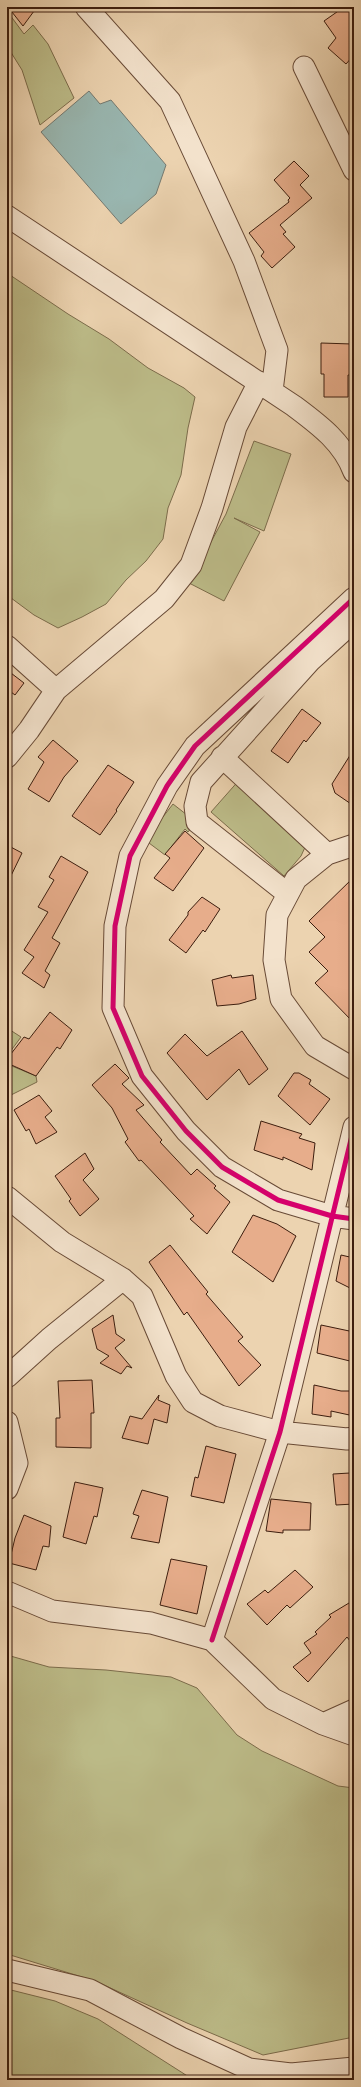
<svg xmlns="http://www.w3.org/2000/svg" width="361" height="2087" font-family="Alegreya,serif">
<style>
.green{fill:#bcbb88;stroke:#7c6c4b}
.water{fill:#99b7b1;stroke:#747970}
.building{fill:#e7ad8b;stroke:#3c1d0e}
.lines{fill:none;stroke-linecap:round;stroke-linejoin:round}
.minor-casing{stroke:#684a36;stroke-width:23}
.minor{stroke:#f3e2cc;stroke-width:21}
.cycleway-casing{stroke:#f3e2cc;stroke-width:8}
.cycleway{stroke:#d6006c;stroke-width:5}
</style>
<rect width="100%" height="100%" fill="#ecd3b0"/>
<filter id="stains"><feTurbulence type="fractalNoise" baseFrequency=".005" numOctaves="4"/><feColorMatrix values="0 0 0 0 .2 0 0 0 0 .09 0 0 0 0 .02 0 0 0 .5 -.17"/></filter>
<radialGradient id="worn" r=".72"><stop offset=".6" stop-color="#630" stop-opacity="0"/><stop offset="1" stop-color="#630" stop-opacity=".3"/></radialGradient>
<!-- green -->
<path class="green" d="M 7,11 L 24,34 L 33,25 L 48,44 L 74,98 L 40,125 L 22,70 L 7,46 Z
M 7,273 L 68,314 L 109,339 L 148,368 L 184,388 L 195,397 L 188,428 L 181,475 L 168,508 L 163,539 L 146,561 L 126,580 L 106,604 L 82,617 L 58,628 L 34,615 L 7,595 Z
M 254,441 L 291,454 L 264,531 L 234,518 L 260,532 L 224,601 L 189,583 L 226,514 Z
M 241,778 L 307,843 L 301,856 L 284,876 L 211,812 Z
M 173,804 L 196,822 L 188,832 L 185,829 L 165,855 L 145,840 Z
M 7,1028 L 21,1037 L 7,1056 Z
M 7,1064 L 36,1076 L 37,1082 L 7,1097 Z
M 7,1655 L 49,1667 L 106,1670 L 171,1677 L 197,1688 L 237,1735 L 262,1751 L 338,1786 L 354,1788 L 354,2037 L 263,2055 L 187,2023 L 95,1981 L 7,1954 Z
M 7,1989 L 55,2001 L 98,2019 L 189,2077 L 198,2080 L 7,2080 Z"/>
<!-- water -->
<path class="water" d="M 89,91 L 100,104 L 111,100 L 166,165 L 156,194 L 121,224 L 41,132 Z"/>
<!-- building -->
<path class="building" d="M 8,7 L 37,7 L 23,26 Z
M 344,7 L 354,7 L 354,55 L 346,64 L 328,48 L 336,38 L 324,21 Z
M 294,161 L 309,176 L 300,185 L 312,198 L 280,225 L 286,232 L 283,234 L 295,247 L 272,268 L 261,256 L 264,252 L 249,233 L 289,202 L 288,200 L 290,198 L 274,180 Z
M 321,343 L 352,344 L 351,375 L 348,375 L 348,397 L 324,397 L 324,374 L 321,374 Z
M 7,670 L 24,683 L 15,695 L 7,689 Z
M 302,709 L 321,723 L 306,742 L 304,740 L 288,763 L 271,751 Z
M 53,740 L 78,761 L 64,777 L 49,802 L 28,789 L 44,762 L 38,757 Z
M 354,749 L 354,806 L 335,793 L 332,784 Z
M 108,765 L 134,782 L 116,810 L 117,811 L 100,835 L 72,816 Z
M 185,831 L 204,848 L 173,891 L 154,878 L 170,858 L 165,854 Z
M 7,845 L 22,853 L 7,884 Z
M 61,856 L 88,872 L 52,938 L 60,943 L 45,971 L 50,975 L 44,988 L 22,973 L 34,957 L 24,950 L 48,912 L 38,907 L 54,880 L 49,877 Z
M 354,877 L 354,1023 L 315,983 L 328,971 L 309,952 L 325,937 L 309,921 Z
M 202,897 L 220,909 L 205,932 L 203,930 L 186,953 L 169,940 L 188,915 L 188,912 Z
M 231,975 L 232,978 L 253,975 L 256,999 L 239,1004 L 217,1006 L 212,980 Z
M 50,1012 L 72,1030 L 60,1049 L 57,1047 L 36,1076 L 7,1063 L 7,1059 L 24,1037 L 29,1039 Z
M 242,1031 L 268,1069 L 249,1085 L 239,1069 L 207,1100 L 167,1053 L 185,1034 L 207,1056 Z
M 115,1064 L 129,1078 L 122,1084 L 144,1105 L 136,1110 L 162,1140 L 160,1142 L 191,1175 L 197,1169 L 216,1186 L 214,1188 L 230,1202 L 207,1234 L 190,1219 L 194,1216 L 141,1160 L 139,1161 L 125,1142 L 128,1139 L 112,1108 L 92,1085 Z
M 294,1073 L 299,1073 L 311,1080 L 309,1084 L 330,1099 L 310,1125 L 278,1096 Z
M 39,1095 L 52,1111 L 45,1117 L 57,1132 L 36,1144 L 29,1129 L 26,1131 L 14,1110 Z
M 261,1121 L 302,1134 L 299,1138 L 315,1143 L 312,1170 L 283,1157 L 283,1160 L 254,1150 Z
M 85,1153 L 94,1169 L 83,1180 L 99,1199 L 80,1216 L 69,1201 L 71,1199 L 55,1176 Z
M 253,1215 L 277,1224 L 296,1236 L 273,1282 L 232,1252 Z
M 170,1245 L 208,1292 L 206,1294 L 243,1337 L 238,1341 L 261,1365 L 239,1386 L 187,1312 L 184,1315 L 149,1262 Z
M 341,1255 L 354,1258 L 354,1290 L 336,1281 Z
M 113,1315 L 116,1334 L 125,1340 L 115,1348 L 132,1368 L 127,1366 L 121,1374 L 100,1363 L 109,1356 L 97,1349 L 92,1329 Z
M 321,1325 L 354,1332 L 354,1362 L 317,1353 Z
M 92,1380 L 94,1413 L 91,1413 L 91,1448 L 56,1447 L 56,1418 L 60,1418 L 58,1381 Z
M 314,1385 L 341,1391 L 354,1391 L 354,1416 L 331,1411 L 331,1417 L 312,1414 Z
M 159,1395 L 158,1400 L 170,1405 L 167,1423 L 154,1419 L 148,1444 L 122,1438 L 130,1416 L 142,1419 Z
M 206,1446 L 236,1454 L 224,1503 L 191,1496 L 195,1477 L 198,1478 Z
M 350,1473 L 351,1483 L 354,1482 L 354,1504 L 336,1505 L 333,1474 Z
M 75,1482 L 103,1488 L 97,1517 L 94,1516 L 86,1544 L 63,1537 Z
M 142,1490 L 168,1497 L 159,1543 L 131,1538 L 139,1516 L 133,1514 Z
M 271,1499 L 311,1503 L 310,1530 L 283,1530 L 283,1533 L 266,1531 Z
M 24,1515 L 51,1526 L 49,1547 L 43,1546 L 36,1570 L 9,1563 L 15,1538 Z
M 171,1559 L 207,1566 L 197,1614 L 160,1605 Z
M 295,1570 L 313,1587 L 290,1608 L 287,1605 L 267,1625 L 247,1604 L 265,1590 L 268,1593 Z
M 354,1600 L 354,1646 L 347,1637 L 308,1682 L 293,1667 L 311,1653 L 304,1643 L 317,1634 L 315,1632 L 331,1617 L 329,1615 Z"/>
<g class="lines">
<defs>
<path id="minor" d="M 86,7 L 170,101 L 244,261 L 277,350 L 272,391
M 304,67 L 354,170
M 7,216 L 294,406 C 318,424 343,442 354,472
M 354,598 L 195,746 L 167,786 L 130,856 L 115,926 L 113,1008 L 142,1076 L 186,1131 L 222,1167 L 278,1200 L 332,1216 L 354,1219
M 7,646 L 56,690
M 7,757 L 29,730 L 56,690 L 164,599 L 191,565 L 212,508 L 236,427 L 259,382
M 222,757 L 327,854
M 354,845 L 327,854 L 296,879 L 277,915 L 274,960 L 281,999 L 315,1046 L 354,1069
M 288,894 L 197,822 L 195,806 L 201,782 L 310,661 L 354,621
M 7,1197 L 62,1242 L 123,1279 L 142,1296 L 176,1376 L 193,1402 L 220,1416 L 280,1432 L 347,1439 L 354,1438
M 7,1377 L 49,1339 L 123,1279
M 7,1422 L 17,1463 L 7,1489
M 7,1592 L 52,1611 L 151,1623 L 212,1640 L 273,1699 L 323,1724 L 354,1735
M 212,1640 L 280,1432 L 354,1127
M 323,1724 L 354,1710
M 7,1970 L 90,1990 L 181,2038 L 249,2069 L 291,2074 L 354,2068"/>
</defs>
<!-- minor casing -->
<use href="#minor" class="minor-casing"/>
<!-- minor -->
<use href="#minor" class="minor"/>
<defs>
<path id="cycleway" d="M 354,598 L 195,746 L 167,786 L 130,856 L 115,926 L 113,1008 L 142,1076 L 186,1131 L 222,1167 L 278,1200 L 332,1216 L 354,1219
M 212,1640 L 280,1432 L 354,1127"/>
</defs>
<!-- cycleway casing -->
<use href="#cycleway" class="cycleway-casing"/>
<!-- cycleway -->
<use href="#cycleway" class="cycleway"/>
</g>
<!-- margin -->
<rect width="361" height="2087" fill="none" stroke="#ecd3b0" stroke-width="24"/>
<rect x="8" y="8" width="345" height="2071" fill="none" stroke="#3c1d0e" stroke-width="2"/>
<rect x="12" y="12" width="337" height="2063" fill="none" stroke="#3c1d0e"/>
<rect width="100%" height="100%" filter="url(#stains)"/>
<rect width="100%" height="100%" fill="url(#worn)"/>
</svg>
